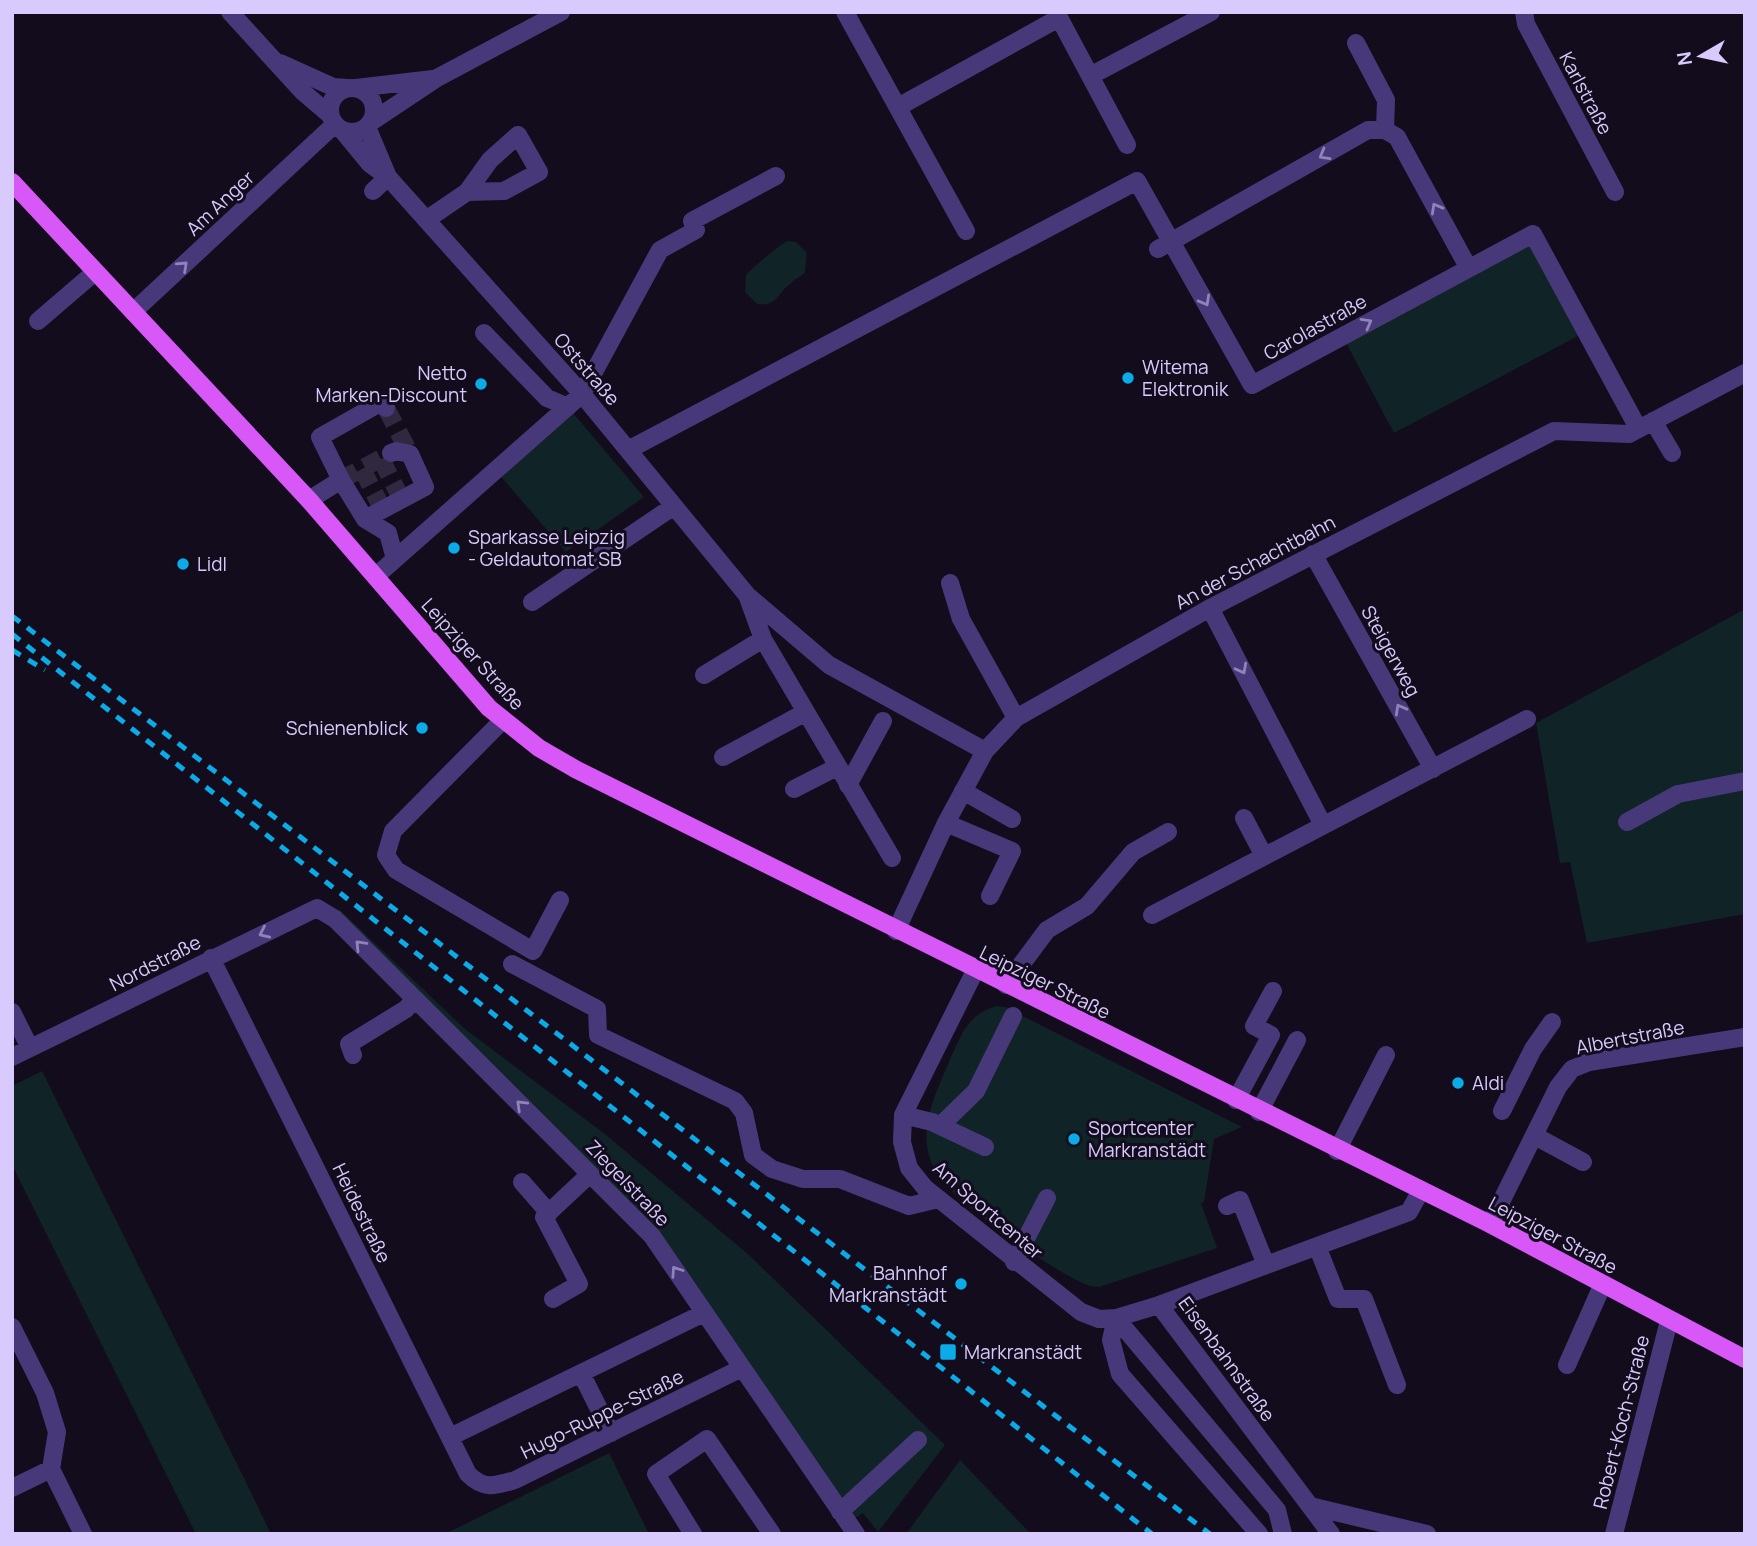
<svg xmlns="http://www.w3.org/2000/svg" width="1757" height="1546" font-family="Manrope,sans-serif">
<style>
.green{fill:#102326}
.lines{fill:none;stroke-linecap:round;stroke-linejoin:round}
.minor-tunnel{stroke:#30283e;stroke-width:18;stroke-dasharray:18 9;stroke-linecap:butt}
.minor{stroke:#473979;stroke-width:18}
.major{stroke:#d757f7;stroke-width:18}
.rail{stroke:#0babe8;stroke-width:5;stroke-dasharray:10 9;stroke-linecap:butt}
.oneway{stroke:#9082bb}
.poi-dot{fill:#0babe8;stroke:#120c1c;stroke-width:2.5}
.labels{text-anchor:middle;stroke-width:6;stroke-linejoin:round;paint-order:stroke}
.street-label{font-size:19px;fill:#d9cafd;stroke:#120c1c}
.poi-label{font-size:19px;fill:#d9cafd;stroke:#120c1c;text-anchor:start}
</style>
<rect width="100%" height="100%" fill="#120c1c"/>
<!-- green -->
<path class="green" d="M 787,241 L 796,242 L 807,253 L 805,272 C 801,277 796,278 791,283 C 778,293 777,307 757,304 L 745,292 L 746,275 C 749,270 781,244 787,241 Z
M 1531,245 L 1578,336 L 1394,433 L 1345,341 Z
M 568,407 L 644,497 L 566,552 L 496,471 Z
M 1745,609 L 1745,914 L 1587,943 L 1570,862 L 1560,863 L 1536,723 Z
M 339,909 L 465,1029 L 605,1134 L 749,1255 L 945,1445 L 878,1532 L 863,1513 L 855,1518 L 658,1231 L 338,913 Z
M 997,1006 L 1005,1007 L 1242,1127 L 1214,1139 L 1204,1202 L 1201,1203 L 1217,1248 L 1099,1287 L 1090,1286 C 1056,1274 970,1212 945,1184 C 937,1175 931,1164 928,1152 C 921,1121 937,1091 948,1064 C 960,1038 966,1014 997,1006 Z
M 42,1071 L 244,1478 L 271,1534 L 196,1534 L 12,1165 L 12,1086 Z
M 609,1453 L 649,1534 L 445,1534 Z
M 960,1460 L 1031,1534 L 906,1534 Z"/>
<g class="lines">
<!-- minor-tunnel -->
<path class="minor-tunnel" d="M 386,408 L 410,454
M 381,459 L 402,500
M 362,469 L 383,510
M 341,480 L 391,453"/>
<!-- minor -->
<path class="minor" d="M 230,12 L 303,92 L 330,115
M 845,12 L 966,231
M 1056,12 L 1127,145
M 1524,12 L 1526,24 L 1615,192
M 1356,43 L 1386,100 L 1385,130
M 280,63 L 333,87 L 348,88
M 1090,76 L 1211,12
M330 110a22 22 0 1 1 44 0a22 22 0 1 1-44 0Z
M 356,88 L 433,79
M 898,107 L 1059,18
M 371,122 L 437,78 L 561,12
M 367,127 L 388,177
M 342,130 L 370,164 L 388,177 L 582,394 L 747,595 L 829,665 L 985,751
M 373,191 L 388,177
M 426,220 L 467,192 L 490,160 L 518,135 L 539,172 L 504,191 L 467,192
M 1158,249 L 1368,130 L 1385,130 L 1397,137 L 1468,267
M 133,312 L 335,124
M 38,321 L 95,272
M 484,333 L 547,398 L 568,407
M 1653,421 L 1672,453
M 628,450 L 1137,181 L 1252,385 L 1533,234 L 1638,428
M 341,480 L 320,437 L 380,403 L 386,408
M 309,500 L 341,480 L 365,519 L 388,533 L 395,559
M 365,519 L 425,487 L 410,454 L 396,451 L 391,453
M 1313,554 L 1433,769
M 376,576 L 582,394 L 660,250 L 696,230 L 692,221 L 776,176
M 950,583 L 961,619 L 1016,718
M 747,595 L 763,639 L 892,858
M 532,602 L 674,506
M 1210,608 L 1323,825
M 704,675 L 763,639
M 502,721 L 393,831 L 386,855 L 396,870 L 533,951 L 560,900
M 723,757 L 806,712
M 848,785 L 883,721
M 794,789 L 837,767
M 963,791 L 1012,819
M 1244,818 L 1264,856
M 1627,822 L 1678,794 L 1745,781
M 946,823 L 1012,851 L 990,896
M 1152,915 L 1527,719
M 896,931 L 946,823 L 985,751 L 1016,718 L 1210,608 L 1554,431 L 1629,434 L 1745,373
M 211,958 L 468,1474 C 484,1490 495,1486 515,1480 L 742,1368
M 512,964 L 597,1009 L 598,1035 L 735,1101 L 744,1113 L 753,1155 L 772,1169 L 803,1179 L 840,1179 L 909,1206 L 938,1199
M 975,971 L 903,1115 L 902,1142 L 909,1168 L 925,1188 L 1081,1312 L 1099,1319 L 1116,1318 L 1159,1305 L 1409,1212 L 1420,1192
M 1006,985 L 1047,930 L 1087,906 L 1133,852 L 1168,832
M 12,1012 L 30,1048
M 353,1055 L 349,1044 L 406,1009 L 414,1000
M 12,1057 L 317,908 L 335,919 L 652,1236 L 856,1534
M 1236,1100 L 1271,1035 L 1254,1026 L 1273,991
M 1502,1111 L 1533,1049 L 1552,1022
M 1259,1112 L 1297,1040
M 903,1115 L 932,1122 L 985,1147
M 940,1126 L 976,1091 L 1013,1016
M 1535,1136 L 1583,1162
M 1337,1151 L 1386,1055
M 522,1182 L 549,1213
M 1227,1206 L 1240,1200 L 1266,1265
M 1490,1224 L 1558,1087 L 1572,1069 L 1589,1062 L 1745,1037
M 1317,1246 L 1338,1299 L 1364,1299 L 1397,1385
M 1014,1262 L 1047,1198
M 553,1299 L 579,1284 L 544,1217 L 590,1174
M 1159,1305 L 1331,1534
M 1116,1318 L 1277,1510 L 1283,1534
M 1116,1318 L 1111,1340 L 1120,1374 L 1259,1534
M 12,1327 L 45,1393 L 57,1432 L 51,1469
M 1567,1365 L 1602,1286
M 581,1373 L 611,1433
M 450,1437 L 704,1313
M 12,1488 L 51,1469 L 83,1534
M 1310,1506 L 1427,1534
M 840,1512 L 918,1440
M 693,1534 L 656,1474 L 707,1439 L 772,1534
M 1614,1534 L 1669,1321"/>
<!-- major -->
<path class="major" d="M 12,182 L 309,500 L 489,708 L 539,748 L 577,770 L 1490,1224 L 1745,1359"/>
<!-- rail -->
<path class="rail" d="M 12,616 L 1210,1534
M 12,634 L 1152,1534
M 12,650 L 45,670"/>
</g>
<!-- one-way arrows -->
<defs><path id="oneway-chevron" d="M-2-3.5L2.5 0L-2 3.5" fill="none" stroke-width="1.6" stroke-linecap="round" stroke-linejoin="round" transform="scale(1.75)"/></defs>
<g class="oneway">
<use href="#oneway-chevron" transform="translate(1324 155) rotate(150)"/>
<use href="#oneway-chevron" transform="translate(1436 208) rotate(-119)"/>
<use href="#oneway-chevron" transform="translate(183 266) rotate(-43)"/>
<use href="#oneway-chevron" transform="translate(1205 301) rotate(61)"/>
<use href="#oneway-chevron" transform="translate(1367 323) rotate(-29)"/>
<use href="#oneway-chevron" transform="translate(1242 669) rotate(62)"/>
<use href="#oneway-chevron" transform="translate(1400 709) rotate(-119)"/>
<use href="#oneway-chevron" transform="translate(264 933) rotate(155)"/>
<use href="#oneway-chevron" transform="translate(360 945) rotate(-134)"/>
<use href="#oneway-chevron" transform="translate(521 1105) rotate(-136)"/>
<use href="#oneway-chevron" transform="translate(676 1271) rotate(-124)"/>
</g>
<!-- markers -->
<g class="poi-dot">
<circle cx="1128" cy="378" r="7"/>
<circle cx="481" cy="384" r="7"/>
<circle cx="454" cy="548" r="7"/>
<circle cx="183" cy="564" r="7"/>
<circle cx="422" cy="728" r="7"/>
<circle cx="1458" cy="1083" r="7"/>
<circle cx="1074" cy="1139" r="7"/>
<circle cx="961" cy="1284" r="7"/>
<rect x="939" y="1343" width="18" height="18" rx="3.5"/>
</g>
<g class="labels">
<!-- street labels -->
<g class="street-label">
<text transform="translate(1586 93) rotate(62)" y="7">Karlstraße</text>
<text transform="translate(220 203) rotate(-43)" y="7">Am Anger</text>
<text transform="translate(1315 327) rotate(-29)" y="7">Carolastraße</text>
<text transform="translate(587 369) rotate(49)" y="7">Oststraße</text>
<text transform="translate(1255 562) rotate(-28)" y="7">An der Schachtbahn</text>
<text transform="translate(1391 651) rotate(61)" y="7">Steigerweg</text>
<text transform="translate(473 654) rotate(48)" y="7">Leipziger Straße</text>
<text transform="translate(155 963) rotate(-27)" y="7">Nordstraße</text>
<text transform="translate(1045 982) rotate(26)" y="7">Leipziger Straße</text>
<text transform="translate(1630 1037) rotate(-11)" y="7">Albertstraße</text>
<text transform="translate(628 1183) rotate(46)" y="7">Ziegelstraße</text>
<text transform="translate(988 1210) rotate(41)" y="7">Am Sportcenter</text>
<text transform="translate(362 1213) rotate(64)" y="7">Heidestraße</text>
<text transform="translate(1553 1235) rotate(28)" y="7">Leipziger Straße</text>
<text transform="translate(1227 1359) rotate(54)" y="7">Eisenbahnstraße</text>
<text transform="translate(602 1414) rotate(-26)" y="7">Hugo-Ruppe-Straße</text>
<text transform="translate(1621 1422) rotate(-76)" y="7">Robert-Koch-Straße</text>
</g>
<!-- poi labels -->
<g class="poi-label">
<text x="1142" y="374">Witema<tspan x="1142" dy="22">Elektronik</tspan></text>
<text x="467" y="380" text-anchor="end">Netto<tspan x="467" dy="22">Marken-Discount</tspan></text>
<text x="468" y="544">Sparkasse Leipzig<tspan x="468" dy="22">- Geldautomat SB</tspan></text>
<text x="197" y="571">Lidl</text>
<text x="408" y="735" text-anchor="end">Schienenblick</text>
<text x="1472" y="1090">Aldi</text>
<text x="1088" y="1135">Sportcenter<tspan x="1088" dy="22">Markranstädt</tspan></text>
<text x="947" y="1280" text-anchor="end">Bahnhof<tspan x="947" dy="22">Markranstädt</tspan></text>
<text x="964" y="1359">Markranstädt</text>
</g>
</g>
<!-- border -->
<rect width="1757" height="1546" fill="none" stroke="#d9cafd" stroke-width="28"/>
<!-- north arrow -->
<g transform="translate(1701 56) rotate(261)" stroke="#120c1c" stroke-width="5" paint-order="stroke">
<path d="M0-5L12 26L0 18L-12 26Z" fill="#d9cafd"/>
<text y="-10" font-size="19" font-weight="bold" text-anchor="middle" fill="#d9cafd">N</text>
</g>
</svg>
